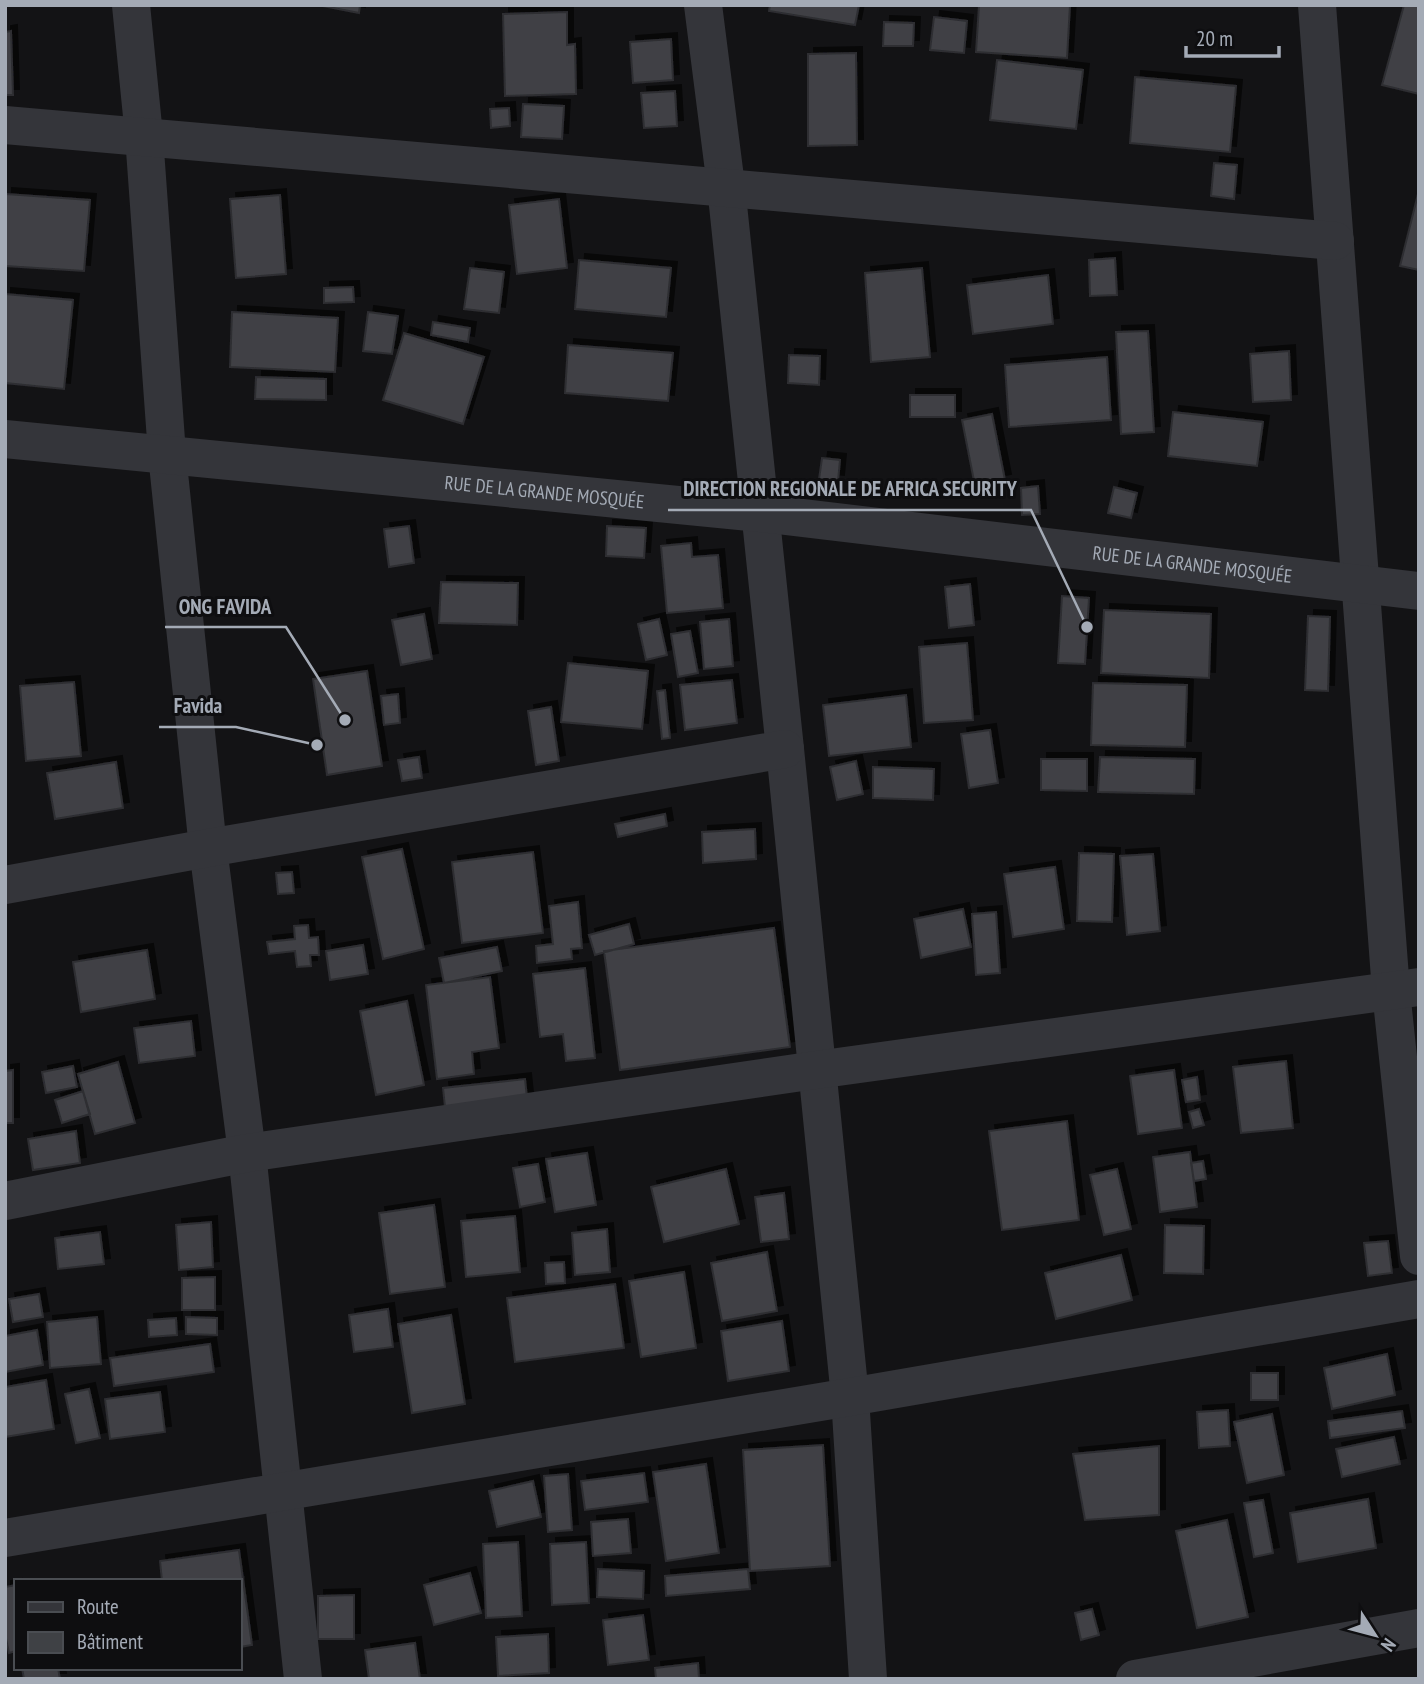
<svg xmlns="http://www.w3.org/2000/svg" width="1424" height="1684" font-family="'PT Sans Narrow',sans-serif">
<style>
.building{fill:#3f4145;stroke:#2d2d31;stroke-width:2;filter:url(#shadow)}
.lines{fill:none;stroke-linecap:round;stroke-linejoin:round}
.minor{stroke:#34353a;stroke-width:38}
.labels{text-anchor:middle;stroke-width:6;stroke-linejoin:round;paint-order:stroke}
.street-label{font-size:19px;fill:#a4abb6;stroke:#0e0e10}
.leader{fill:none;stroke:#a4abb6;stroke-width:2.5}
.callout-dot{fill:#a4abb6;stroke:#0e0e10;stroke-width:2.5}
.callout-label{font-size:21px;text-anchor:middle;font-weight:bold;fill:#a4abb6;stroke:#0e0e10;stroke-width:6;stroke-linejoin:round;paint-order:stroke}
</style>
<defs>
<filter id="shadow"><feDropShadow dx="6" dy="-6" stdDeviation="0" flood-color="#0009"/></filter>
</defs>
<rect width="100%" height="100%" fill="#131315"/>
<!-- building -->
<path class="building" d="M 318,5 L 360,5 L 359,13 Z
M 770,5 L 859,5 L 855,25 L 769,11 Z
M 979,5 L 1070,5 L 1067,58 L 976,52 Z
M 1404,5 L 1419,5 L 1419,94 L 1382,85 Z
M 567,12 L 567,45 L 575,44 L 576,94 L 505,96 L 503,14 Z
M 934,17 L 967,21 L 964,53 L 930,50 Z
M 884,22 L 914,23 L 913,46 L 883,46 Z
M 11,31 L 13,95 L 5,95 L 5,32 Z
M 671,39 L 673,80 L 633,83 L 630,42 Z
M 856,53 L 857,145 L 808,146 L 808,54 Z
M 997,60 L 1083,70 L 1076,129 L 990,120 Z
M 1135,77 L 1236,86 L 1230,152 L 1130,143 Z
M 675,91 L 677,126 L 644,128 L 641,93 Z
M 523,104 L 564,106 L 562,139 L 521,137 Z
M 509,108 L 510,126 L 491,128 L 490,109 Z
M 1214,163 L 1237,165 L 1234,199 L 1211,196 Z
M 1419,190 L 1419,270 L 1400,266 Z
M 6,194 L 90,200 L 84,271 L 5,266 Z
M 280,195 L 286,274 L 236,278 L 230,199 Z
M 559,199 L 567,268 L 517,274 L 509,205 Z
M 1115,258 L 1117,295 L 1090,296 L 1089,260 Z
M 579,260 L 671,268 L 666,317 L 575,309 Z
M 470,268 L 504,272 L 499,313 L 464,309 Z
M 922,268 L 930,357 L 871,362 L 865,273 Z
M 1048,275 L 1053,324 L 973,334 L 967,285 Z
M 353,287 L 354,302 L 324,303 L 324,288 Z
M 5,294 L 73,300 L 64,389 L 5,383 Z
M 232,312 L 338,318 L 335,372 L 230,367 Z
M 368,312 L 398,316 L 392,354 L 363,351 Z
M 433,322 L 470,328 L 468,342 L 431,335 Z
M 1148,331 L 1154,432 L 1121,434 L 1116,332 Z
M 404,333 L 484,357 L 463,424 L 383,400 Z
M 568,345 L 673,353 L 668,401 L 565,393 Z
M 1289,351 L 1291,400 L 1253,402 L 1250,354 Z
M 789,355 L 820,356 L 819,385 L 788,383 Z
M 1107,357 L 1111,420 L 1009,427 L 1005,365 Z
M 256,377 L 326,379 L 326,400 L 255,399 Z
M 910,395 L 955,395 L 955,417 L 910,417 Z
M 1173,412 L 1263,422 L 1257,466 L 1168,456 Z
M 992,414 L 1005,480 L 975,486 L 962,420 Z
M 822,458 L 840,460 L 838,481 L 819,479 Z
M 1038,486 L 1040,514 L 1022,515 L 1021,488 Z
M 1114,487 L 1137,493 L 1131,518 L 1108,513 Z
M 409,526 L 414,563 L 389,567 L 384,529 Z
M 607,526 L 646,528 L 644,558 L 606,556 Z
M 691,543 L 692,557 L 718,555 L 723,608 L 667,613 L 661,546 Z
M 441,582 L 518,583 L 517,625 L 439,623 Z
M 970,584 L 974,625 L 949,628 L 945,587 Z
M 1062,596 L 1089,598 L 1085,664 L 1058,663 Z
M 1104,610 L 1211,614 L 1209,678 L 1101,673 Z
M 424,614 L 432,659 L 401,665 L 392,620 Z
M 1308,616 L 1330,617 L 1328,691 L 1305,690 Z
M 659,619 L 667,655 L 646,660 L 638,624 Z
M 729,619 L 733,666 L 704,669 L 700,622 Z
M 690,631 L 698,673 L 678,677 L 671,634 Z
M 967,643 L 973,720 L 924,723 L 919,647 Z
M 568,663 L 648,671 L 642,729 L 561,722 Z
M 367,671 L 382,766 L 327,775 L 313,679 Z
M 732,680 L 737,723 L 685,730 L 680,685 Z
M 74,682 L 81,756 L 26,761 L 20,686 Z
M 1093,683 L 1187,685 L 1185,747 L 1091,745 Z
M 665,690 L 670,738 L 662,739 L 657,691 Z
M 398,694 L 400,723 L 384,725 L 381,696 Z
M 906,695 L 911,747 L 829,756 L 823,705 Z
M 551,707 L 559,761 L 536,765 L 528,711 Z
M 990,730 L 998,783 L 969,788 L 961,734 Z
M 419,757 L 422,778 L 402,781 L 398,760 Z
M 1100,757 L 1195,759 L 1194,794 L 1098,792 Z
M 1041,759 L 1087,759 L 1087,791 L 1041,790 Z
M 856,761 L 863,794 L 837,800 L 830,767 Z
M 116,762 L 123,808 L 55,819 L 47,773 Z
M 873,767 L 934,769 L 933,800 L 873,798 Z
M 665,814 L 667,826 L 618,837 L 615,824 Z
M 755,829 L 756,859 L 703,863 L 702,832 Z
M 402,849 L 424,949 L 383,959 L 362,857 Z
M 533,852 L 543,933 L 462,943 L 452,862 Z
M 1079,853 L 1114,854 L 1112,922 L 1077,921 Z
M 1153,854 L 1160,931 L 1127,935 L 1120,856 Z
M 1055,867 L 1064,929 L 1013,937 L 1004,874 Z
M 292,872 L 294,893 L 278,894 L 276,873 Z
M 578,902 L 582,948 L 571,949 L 572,959 L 537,963 L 536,946 L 553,944 L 549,906 Z
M 963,909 L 971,947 L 921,958 L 914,919 Z
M 996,912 L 1000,973 L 976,975 L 972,914 Z
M 629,924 L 634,944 L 595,955 L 589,935 Z
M 308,925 L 309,938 L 318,937 L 319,955 L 310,955 L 311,966 L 297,967 L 295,951 L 269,954 L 267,942 L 295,939 L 294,926 Z
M 774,928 L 790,1047 L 620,1070 L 604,951 Z
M 363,945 L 368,974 L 330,980 L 326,951 Z
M 497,947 L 502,971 L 444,983 L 439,958 Z
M 147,950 L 155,999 L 81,1012 L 73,962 Z
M 585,968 L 595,1058 L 566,1061 L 563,1034 L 540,1037 L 533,974 Z
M 490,977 L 499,1048 L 472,1052 L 474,1074 L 437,1079 L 426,985 Z
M 407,1001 L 424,1085 L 376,1095 L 360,1011 Z
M 191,1021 L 195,1056 L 139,1063 L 134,1028 Z
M 1286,1061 L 1293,1128 L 1241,1133 L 1233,1067 Z
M 118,1062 L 135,1123 L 95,1134 L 78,1074 Z
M 73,1066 L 77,1087 L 46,1093 L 42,1072 Z
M 13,1070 L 13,1123 L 5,1123 L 5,1071 Z
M 1174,1070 L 1182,1128 L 1138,1134 L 1130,1076 Z
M 1197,1077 L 1200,1100 L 1186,1102 L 1182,1080 Z
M 525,1079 L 527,1098 L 445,1107 L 443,1088 Z
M 83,1091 L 90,1114 L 62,1123 L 55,1100 Z
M 1199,1109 L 1204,1125 L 1193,1128 L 1189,1112 Z
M 1067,1121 L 1079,1220 L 1002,1230 L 989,1131 Z
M 76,1131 L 80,1163 L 33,1170 L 28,1139 Z
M 1190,1152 L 1197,1207 L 1160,1212 L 1153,1157 Z
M 587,1153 L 596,1205 L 555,1212 L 546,1159 Z
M 1203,1161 L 1206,1179 L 1194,1181 L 1191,1163 Z
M 538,1164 L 545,1202 L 520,1207 L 513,1168 Z
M 726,1169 L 739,1224 L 664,1242 L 651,1187 Z
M 1117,1169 L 1131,1229 L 1104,1235 L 1090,1175 Z
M 784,1193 L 789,1239 L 761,1242 L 755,1197 Z
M 434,1205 L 445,1287 L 390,1294 L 379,1213 Z
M 515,1216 L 520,1272 L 466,1277 L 461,1221 Z
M 211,1222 L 213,1267 L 179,1270 L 176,1225 Z
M 1165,1225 L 1204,1226 L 1203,1274 L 1164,1273 Z
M 607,1229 L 610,1272 L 575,1275 L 572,1233 Z
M 100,1232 L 104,1264 L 58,1269 L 55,1238 Z
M 1388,1241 L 1392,1273 L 1368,1276 L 1364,1243 Z
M 767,1252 L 777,1311 L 722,1321 L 711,1263 Z
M 1121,1255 L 1132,1300 L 1056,1319 L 1045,1273 Z
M 564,1262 L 565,1283 L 546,1284 L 545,1263 Z
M 684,1272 L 696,1348 L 641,1357 L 629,1281 Z
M 215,1277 L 215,1310 L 182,1310 L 182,1278 Z
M 615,1284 L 624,1348 L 515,1362 L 507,1298 Z
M 39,1294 L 43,1317 L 13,1322 L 9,1299 Z
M 388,1309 L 393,1347 L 354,1352 L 349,1315 Z
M 451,1315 L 465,1404 L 412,1413 L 398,1324 Z
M 97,1317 L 101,1364 L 50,1368 L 47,1322 Z
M 186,1317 L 217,1318 L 217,1335 L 186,1334 Z
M 176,1318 L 177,1335 L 149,1337 L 148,1320 Z
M 782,1321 L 789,1371 L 728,1381 L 721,1331 Z
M 37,1330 L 43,1365 L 5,1372 L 5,1336 Z
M 210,1344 L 214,1372 L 114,1386 L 110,1358 Z
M 1387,1354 L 1395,1395 L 1332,1409 L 1324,1368 Z
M 1251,1373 L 1278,1373 L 1278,1400 L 1251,1400 Z
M 46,1380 L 54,1429 L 5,1437 L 5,1387 Z
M 89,1389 L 100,1438 L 76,1443 L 65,1394 Z
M 160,1392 L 165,1432 L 110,1439 L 105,1399 Z
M 1228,1410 L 1230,1446 L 1199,1448 L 1197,1412 Z
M 1402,1411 L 1405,1428 L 1330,1438 L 1328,1421 Z
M 1272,1414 L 1284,1475 L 1247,1483 L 1234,1422 Z
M 1394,1437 L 1400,1464 L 1342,1477 L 1336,1449 Z
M 823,1445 L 830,1566 L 750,1571 L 743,1450 Z
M 1159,1446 L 1159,1515 L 1085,1520 L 1073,1454 Z
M 706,1464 L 719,1553 L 666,1561 L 653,1472 Z
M 644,1473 L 648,1502 L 585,1510 L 581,1481 Z
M 568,1474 L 572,1530 L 548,1532 L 544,1476 Z
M 533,1481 L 541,1517 L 497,1527 L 489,1491 Z
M 1368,1499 L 1376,1548 L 1298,1562 L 1290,1513 Z
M 1263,1500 L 1273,1553 L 1254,1557 L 1244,1503 Z
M 628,1519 L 631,1553 L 593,1556 L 591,1522 Z
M 1227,1520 L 1248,1617 L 1197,1628 L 1176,1531 Z
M 518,1542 L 522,1616 L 486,1618 L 483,1544 Z
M 586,1542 L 589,1603 L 552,1605 L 550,1544 Z
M 239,1550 L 252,1645 L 240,1647 L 240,1581 L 162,1581 L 160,1561 Z
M 598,1569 L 644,1571 L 643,1599 L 597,1597 Z
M 748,1569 L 750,1589 L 666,1596 L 665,1576 Z
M 470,1573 L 481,1613 L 434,1625 L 424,1585 Z
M 16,1585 L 16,1651 L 9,1653 L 5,1634 L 5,1587 Z
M 354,1595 L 354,1639 L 318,1639 L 318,1596 Z
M 1092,1609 L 1099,1635 L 1081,1640 L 1075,1613 Z
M 643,1615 L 649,1660 L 608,1665 L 603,1620 Z
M 548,1634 L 549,1673 L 498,1676 L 496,1637 Z
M 415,1643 L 420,1679 L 369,1679 L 365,1650 Z
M 698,1663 L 699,1679 L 656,1679 L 655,1668 Z
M 22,1668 L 58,1668 L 60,1679 L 24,1679 Z"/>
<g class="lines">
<!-- minor -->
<g class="minor">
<path d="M 131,5 L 144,136 L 167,454 L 208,848 L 247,1153 L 303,1679"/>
<path d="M 703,5 L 726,186 L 785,749 L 850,1397 L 868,1679"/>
<path d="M 1317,5 L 1391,991 L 1419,1256"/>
<path d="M 5,125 L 1335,241"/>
<path id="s1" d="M 5,439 L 760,513 L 1419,591"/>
<path d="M 5,885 L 208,848 L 785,749"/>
<path d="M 5,1201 L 247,1153 L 816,1070 L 1419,987"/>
<path d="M 5,1538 L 850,1397 L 1419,1299"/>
<path d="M 1135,1679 L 1419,1628"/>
</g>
</g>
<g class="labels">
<!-- street labels -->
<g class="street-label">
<text dy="7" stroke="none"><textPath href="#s1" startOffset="542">RUE DE LA GRANDE MOSQUÉE</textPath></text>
<text dy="7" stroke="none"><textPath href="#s1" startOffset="1194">RUE DE LA GRANDE MOSQUÉE</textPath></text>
</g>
</g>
<!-- callouts -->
<path class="leader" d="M1087 627L1031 510H668M345 720L286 627H165M317 745L236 727H159"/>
<g class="callout-dot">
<circle cx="1087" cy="627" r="7"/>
<circle cx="345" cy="720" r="7"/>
<circle cx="317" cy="745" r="7"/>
</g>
<g class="callout-label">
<text x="850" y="496">DIRECTION REGIONALE DE AFRICA SECURITY</text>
<text x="225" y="614">ONG FAVIDA</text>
<text x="198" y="713">Favida</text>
</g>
<!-- border -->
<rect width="1424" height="1684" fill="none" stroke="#a4abb6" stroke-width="14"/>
<!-- legend -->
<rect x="14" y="1579" width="228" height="91" fill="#0e0e10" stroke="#4a4d52" stroke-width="2"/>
<rect x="28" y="1602" width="35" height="10" fill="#34353a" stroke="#4a4d52" stroke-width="2"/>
<text x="77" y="1614" font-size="21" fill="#a4abb6">Route</text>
<rect x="28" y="1632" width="35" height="21" fill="#3f4145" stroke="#4a4d52" stroke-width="2"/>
<text x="77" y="1649" font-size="21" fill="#a4abb6">Bâtiment</text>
<!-- north arrow -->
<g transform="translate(1375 1635) rotate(126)" stroke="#0e0e10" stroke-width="5" paint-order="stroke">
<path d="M0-5L12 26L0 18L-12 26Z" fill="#a4abb6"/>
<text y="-10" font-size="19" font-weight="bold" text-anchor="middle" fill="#a4abb6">N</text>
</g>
<!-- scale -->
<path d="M1186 46v10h93v-10" fill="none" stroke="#a4abb6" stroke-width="3.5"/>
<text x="1196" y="46" font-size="21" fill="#a4abb6" stroke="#0e0e10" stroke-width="5" paint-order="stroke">20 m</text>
</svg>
